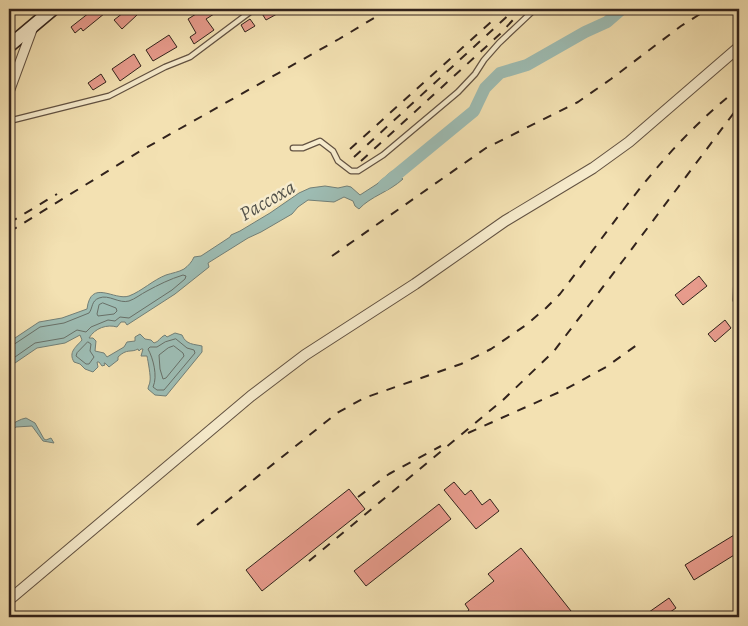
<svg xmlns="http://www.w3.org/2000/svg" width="748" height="626" font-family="Alegreya,serif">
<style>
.water{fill:#9dbcb3;stroke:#727f77}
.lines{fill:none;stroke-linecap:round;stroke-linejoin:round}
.shore{stroke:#687068;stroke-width:1}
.river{stroke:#9dbcb3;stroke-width:12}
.building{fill:#e79b8c;stroke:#32231c}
.service-casing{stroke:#625242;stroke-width:7}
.minor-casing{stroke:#625242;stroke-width:11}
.tertiary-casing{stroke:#625242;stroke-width:12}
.secondary-casing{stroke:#32231c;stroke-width:15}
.service{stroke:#f7eccd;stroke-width:4.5}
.minor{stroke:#f7eccd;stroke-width:9}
.tertiary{stroke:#f7eccd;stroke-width:10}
.secondary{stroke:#f7eccd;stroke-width:12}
.rail{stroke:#32231c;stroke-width:2;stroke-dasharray:9 9;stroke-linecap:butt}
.labels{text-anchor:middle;stroke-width:5;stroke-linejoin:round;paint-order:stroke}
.water-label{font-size:20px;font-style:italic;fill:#525149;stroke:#f7eccd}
</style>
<rect width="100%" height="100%" fill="#f3e1b2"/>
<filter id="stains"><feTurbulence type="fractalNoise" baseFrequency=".004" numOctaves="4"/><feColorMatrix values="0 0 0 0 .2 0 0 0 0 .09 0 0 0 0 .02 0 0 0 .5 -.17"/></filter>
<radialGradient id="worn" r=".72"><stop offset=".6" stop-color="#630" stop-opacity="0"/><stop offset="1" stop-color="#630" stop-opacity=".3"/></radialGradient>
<!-- water -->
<path class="water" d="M 392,171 L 403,179 C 389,192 371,196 359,209 L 355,206 L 353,201 L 344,197 L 334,202 L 308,200 L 298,207 L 292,214 L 261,232 L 248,238 L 208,263 L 209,267 L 175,294 L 127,325 L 125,322 L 121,322 L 117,327 C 107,324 95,328 89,338 L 93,338 L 96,341 L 95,351 L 104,353 L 107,357 L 124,347 L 127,342 L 135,341 L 135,337 L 140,334 L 145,339 L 151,340 L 154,343 C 159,342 160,337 165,335 L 167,337 L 175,333 L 182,335 C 186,345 194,344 202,346 L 202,352 L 166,396 L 155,395 L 148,389 C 148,386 150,384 150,381 C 151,377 148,361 147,356 L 141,356 L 143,349 L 141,349 L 139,351 L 138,349 C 131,353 127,348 118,357 L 118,360 L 109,367 L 105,363 L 104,363 L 105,365 L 102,366 L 99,362 L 97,362 L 98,367 L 93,372 L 85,369 L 80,364 L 74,362 C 68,352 76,347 82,340 L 80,335 L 65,343 L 37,348 L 15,363 L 9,362 L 9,342 L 39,322 L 62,318 L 87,309 C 91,278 114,301 129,296 C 142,291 153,280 166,275 C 172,273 179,272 184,269 C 188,266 192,262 194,257 L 201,256 L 230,237 L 231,235 L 240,231 L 270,213 L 299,193 L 310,188 L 325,186 L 338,188 L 347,186 L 351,187 L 360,195 L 377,184 Z
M 26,418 L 35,423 L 44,439 L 46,440 L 51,438 L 54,443 L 43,441 L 32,426 L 16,427 L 9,432 L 9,426 C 14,423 20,419 26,418 Z"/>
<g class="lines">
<!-- shore -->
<path class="shore" d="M 103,303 L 116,308 L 117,311 L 114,314 L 98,316 L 97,314 L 99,305 Z
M 176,339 L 187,348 L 194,350 L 195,353 L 164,390 L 157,390 L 153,387 C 158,376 153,358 148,349 L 150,347 L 157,347 L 165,342 Z
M 88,342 L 91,344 L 90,351 L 94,357 L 89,364 L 86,364 L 76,356 L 77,353 Z
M 9,345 L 13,345 L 40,327 L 64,323 L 89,313 C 93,308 91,301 99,298 C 109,294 119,304 129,301 C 135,299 141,294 147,291 C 158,285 170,279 183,275 L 186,276 L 185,279 L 172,290 L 129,318 L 120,317 L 115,321 L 108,320 L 91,327 L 86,332 L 77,330 L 64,338 L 35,343 L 15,357 L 9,357
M 174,346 L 183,353 L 184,356 L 166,378 L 163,379 L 160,369 L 159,355 L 168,348 Z"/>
<!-- river -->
<path class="river" d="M 384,185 L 474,111 L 485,88 L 500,73 L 527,65 L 585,32 L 607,22 L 622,9"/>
</g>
<!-- building -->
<path class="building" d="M 94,9 L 110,9 L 83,31 L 81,28 L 75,33 L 71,27 Z
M 128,9 L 132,9 L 137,15 L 122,29 L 114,20 Z
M 204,9 L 222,9 L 206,19 L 214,30 L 194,44 L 190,37 L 196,33 L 188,19 Z
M 267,9 L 286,9 L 266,20 L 261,12 Z
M 250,19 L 255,26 L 245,32 L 241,25 Z
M 169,35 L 177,47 L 153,61 L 146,50 Z
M 134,54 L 141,66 L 120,81 L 112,69 Z
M 101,74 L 106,82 L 93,90 L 88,83 Z
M 699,276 L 707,286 L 683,305 L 675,295 Z
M 725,320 L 731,328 L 715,342 L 708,334 Z
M 454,482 L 465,495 L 471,490 L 482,505 L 490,499 L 499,511 L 476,529 L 444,490 Z
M 349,489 L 365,509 L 262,591 L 246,570 Z
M 439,504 L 451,519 L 366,586 L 354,571 Z
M 739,532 L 739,552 L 694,580 L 685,565 Z
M 521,548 L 571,611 L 564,617 L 461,617 L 469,610 L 465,604 L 494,581 L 488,574 Z
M 669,598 L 676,608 L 663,617 L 642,617 Z"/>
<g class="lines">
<defs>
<path id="service" d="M 9,121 L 109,96 L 165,67 L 190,57 L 254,9
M 293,148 L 303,148 L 320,141 L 333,151 L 338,161 L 351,171 L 358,171 L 383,155 L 458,92 L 475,74 L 484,60 L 499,43 L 535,9
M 736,300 L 737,272 L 739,271"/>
<path id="minor" d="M 9,92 L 33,27"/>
<path id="tertiary" d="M 9,600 L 251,396 L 305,355 L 415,284 L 505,221 L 593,168 L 629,142 L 739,47"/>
<path id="secondary" d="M 9,46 L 53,9"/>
</defs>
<!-- service casing -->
<use href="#service" class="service-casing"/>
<!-- minor casing -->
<use href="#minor" class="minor-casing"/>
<!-- tertiary casing -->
<use href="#tertiary" class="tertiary-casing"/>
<!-- secondary casing -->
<use href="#secondary" class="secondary-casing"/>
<!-- service -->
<use href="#service" class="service"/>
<!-- minor -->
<use href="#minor" class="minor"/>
<!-- tertiary -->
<use href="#tertiary" class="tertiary"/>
<!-- secondary -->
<use href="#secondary" class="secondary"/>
<!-- rail -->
<path class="rail" d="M 350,149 L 491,22
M 354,157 L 513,11
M 361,161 L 500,34 L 523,9
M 9,223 L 57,194
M 9,232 L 142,150 L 339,39 L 389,9
M 332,256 L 486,148 L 578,102 L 611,79 L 681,26 L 708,9
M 468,433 L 564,390 L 606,367 L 641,342
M 358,497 L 389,474 L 441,446
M 197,525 L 337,413 L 364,398 L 461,364 L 491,349 L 526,325 L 546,308 L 560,294 C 600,242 637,187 682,140 C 700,121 719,104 739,88
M 309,561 L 503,400 L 554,351 L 625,258 L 739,106"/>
</g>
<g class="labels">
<!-- water labels -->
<g class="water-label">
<text transform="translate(267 200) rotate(-30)" y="7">Рассоха</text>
</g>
</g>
<!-- margin -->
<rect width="748" height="626" fill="none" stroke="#f3e1b2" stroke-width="30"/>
<rect x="10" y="10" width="728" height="606" fill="none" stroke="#32231c" stroke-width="2.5"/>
<rect x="15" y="15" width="718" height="596" fill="none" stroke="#32231c"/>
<rect width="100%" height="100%" filter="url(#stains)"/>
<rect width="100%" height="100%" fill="url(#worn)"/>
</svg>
